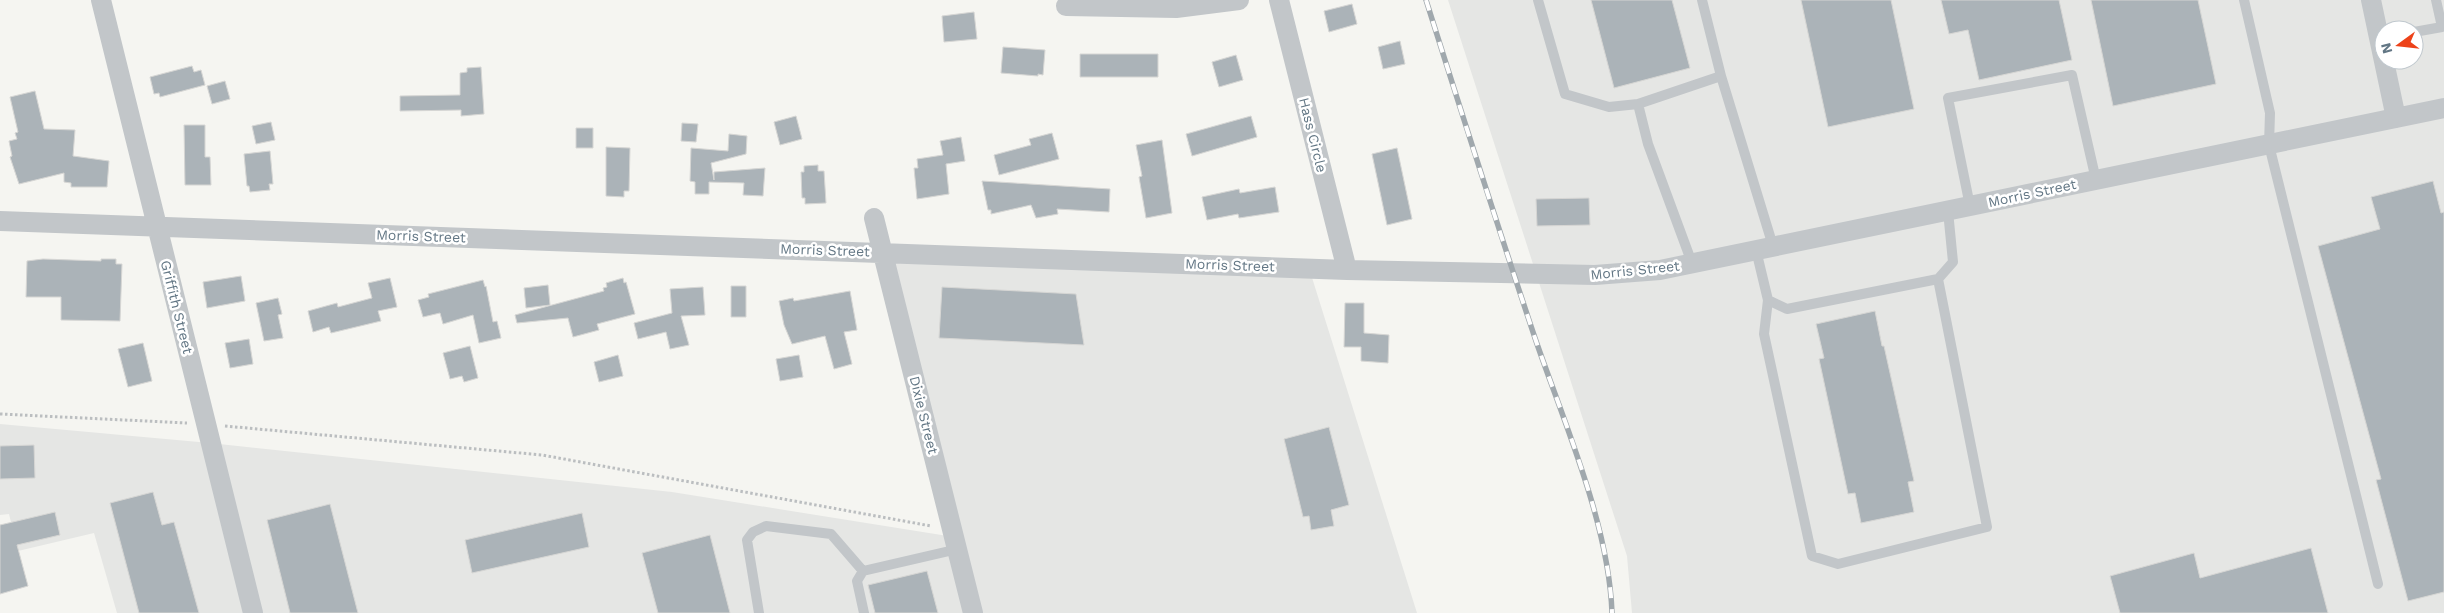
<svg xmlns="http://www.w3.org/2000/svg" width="2444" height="613" font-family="'Work Sans',sans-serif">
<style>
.built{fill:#e5e6e4;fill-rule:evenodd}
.building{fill:#abb3b8;stroke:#d6d6d4}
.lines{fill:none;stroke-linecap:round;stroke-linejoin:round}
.path{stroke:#bbbec0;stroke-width:3;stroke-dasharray:2.5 2.5;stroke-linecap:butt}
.lane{stroke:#c2c6c9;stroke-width:10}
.street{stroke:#c2c6c9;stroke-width:20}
.rail-casing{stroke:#a0a8ad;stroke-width:5.5}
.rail{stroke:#fff;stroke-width:4;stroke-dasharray:11;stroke-linecap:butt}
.labels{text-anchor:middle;stroke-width:5;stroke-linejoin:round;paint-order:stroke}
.street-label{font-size:14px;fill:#627684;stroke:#fff}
</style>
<rect width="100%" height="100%" fill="#f5f5f1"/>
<!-- built -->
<path class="built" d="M 1448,0 L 2444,0 L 2444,613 L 1632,613 L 1627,556 ZM 2384,30 L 2414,30 L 2414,60 L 2384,60 Z
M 884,253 L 1309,268 L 1417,613 L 117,613 L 94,533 L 18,551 L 9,514 L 0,515 L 0,424 L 210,443 L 672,492 L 954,537 Z"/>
<!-- building -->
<path class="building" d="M 1591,0 L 1672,0 L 1690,68 L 1614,88 Z
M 1801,0 L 1891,0 L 1914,109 L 1828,127 Z
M 1941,0 L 2059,0 L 2072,60 L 1979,80 L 1968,30 L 1949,34 Z
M 2091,0 L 2198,0 L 2216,84 L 2113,106 Z
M 1352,4 L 1357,24 L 1329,32 L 1324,11 Z
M 974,12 L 977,39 L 944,42 L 942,16 Z
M 1400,41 L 1405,64 L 1383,69 L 1378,47 Z
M 1003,47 L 1045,50 L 1043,75 L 1038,74 L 1038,76 L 1001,73 Z
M 1080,54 L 1158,54 L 1158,77 L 1080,77 Z
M 1236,55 L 1243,80 L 1219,87 L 1212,62 Z
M 192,66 L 194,72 L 201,70 L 205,85 L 160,97 L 159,93 L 154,94 L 150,77 Z
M 481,67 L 484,114 L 461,116 L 461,110 L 400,111 L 400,96 L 460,95 L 460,73 L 467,72 L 467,68 Z
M 225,81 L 230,99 L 212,104 L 207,86 Z
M 35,91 L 44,129 L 75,130 L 73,156 L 109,161 L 107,187 L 71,187 L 71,183 L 64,182 L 64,173 L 19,184 L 10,157 L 12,156 L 9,141 L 17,139 L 15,133 L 18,132 L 10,97 Z
M 796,116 L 802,139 L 780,145 L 774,122 Z
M 1251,116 L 1257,137 L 1192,156 L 1186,134 Z
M 271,122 L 275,140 L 256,144 L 252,126 Z
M 682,123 L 698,124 L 696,142 L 681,141 Z
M 184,125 L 205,125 L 205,157 L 210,157 L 211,185 L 185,185 Z
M 576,128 L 593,128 L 593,148 L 576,148 Z
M 1052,133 L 1059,159 L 999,175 L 994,155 L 1031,145 L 1029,139 Z
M 729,134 L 747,136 L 746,154 L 711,163 L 714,180 L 714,172 L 765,168 L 763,196 L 743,195 L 744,183 L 709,182 L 709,194 L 695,194 L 695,182 L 690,181 L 691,148 L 728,151 Z
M 961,137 L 965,161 L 946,164 L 949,194 L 917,199 L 914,168 L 918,168 L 917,159 L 943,155 L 940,141 Z
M 1162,140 L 1172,213 L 1146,218 L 1139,177 L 1142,176 L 1136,145 Z
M 606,147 L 630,148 L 629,191 L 624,191 L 624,197 L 606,196 Z
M 1397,148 L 1412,219 L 1387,225 L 1372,154 Z
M 270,151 L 273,184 L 269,184 L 270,190 L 250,192 L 249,186 L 247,186 L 244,154 Z
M 818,165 L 818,171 L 824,171 L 826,203 L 805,204 L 805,198 L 802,198 L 801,172 L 804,172 L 804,166 Z
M 982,181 L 1110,189 L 1109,212 L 1057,209 L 1058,214 L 1036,218 L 1031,205 L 991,214 L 991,210 L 988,210 Z
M 2433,181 L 2441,213 L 2444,212 L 2444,592 L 2408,601 L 2376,480 L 2381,479 L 2318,246 L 2380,229 L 2371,197 Z
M 1275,187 L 1279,212 L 1239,218 L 1238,214 L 1207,220 L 1202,197 L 1239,189 L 1240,193 Z
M 1589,198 L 1590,225 L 1537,226 L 1536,199 Z
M 43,259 L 101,261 L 101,259 L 116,259 L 116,264 L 122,264 L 120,321 L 61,320 L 61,297 L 26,297 L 27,261 Z
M 241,276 L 245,301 L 207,308 L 203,282 Z
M 390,278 L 397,307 L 378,311 L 381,321 L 331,333 L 329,327 L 313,332 L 308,311 L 337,303 L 338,307 L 372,298 L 368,283 Z
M 623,278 L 624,283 L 626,282 L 635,314 L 597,324 L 599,330 L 573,337 L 568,318 L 517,323 L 515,315 L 604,291 L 603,288 L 607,287 L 606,283 Z
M 483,280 L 485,287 L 486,286 L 493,322 L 497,321 L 501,338 L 479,343 L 473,315 L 443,324 L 440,313 L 423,317 L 418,300 L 429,297 L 428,294 Z
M 548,285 L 550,305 L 526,308 L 524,288 Z
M 731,286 L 746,286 L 746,317 L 731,317 Z
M 703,287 L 705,315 L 681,316 L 689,345 L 670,349 L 666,332 L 638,339 L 634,323 L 672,313 L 670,289 Z
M 942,287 L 1076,294 L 1084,345 L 939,338 Z
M 850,291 L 857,330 L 844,332 L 852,364 L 834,369 L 825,336 L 792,344 L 784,325 L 779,301 L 793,298 L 794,301 Z
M 278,298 L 282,314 L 278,315 L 283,338 L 264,341 L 256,303 Z
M 1345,303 L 1364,303 L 1364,333 L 1389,335 L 1388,363 L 1361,361 L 1361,347 L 1344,347 Z
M 1875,311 L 1882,346 L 1884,346 L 1914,481 L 1908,482 L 1914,512 L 1861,523 L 1855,493 L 1848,494 L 1819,359 L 1824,358 L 1816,324 Z
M 249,339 L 253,364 L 230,368 L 225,343 Z
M 143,343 L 152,381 L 128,387 L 118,349 Z
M 470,346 L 478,378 L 464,382 L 462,376 L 450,379 L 443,353 Z
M 618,355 L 623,376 L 599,382 L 594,362 Z
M 799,355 L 803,377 L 780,381 L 776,359 Z
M 1329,427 L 1349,505 L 1331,510 L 1334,526 L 1311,530 L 1309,516 L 1303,517 L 1284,439 Z
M 34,445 L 35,478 L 0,479 L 0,446 Z
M 153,492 L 162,525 L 174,522 L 199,613 L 139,613 L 110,503 Z
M 330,504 L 358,613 L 290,613 L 267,520 Z
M 55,512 L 60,535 L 17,545 L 28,586 L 0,594 L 0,525 Z
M 582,513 L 589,547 L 472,573 L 465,540 Z
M 710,535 L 730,613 L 658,613 L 642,553 Z
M 2311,548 L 2328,613 L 2120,613 L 2110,576 L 2194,553 L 2200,578 Z
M 927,571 L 938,613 L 875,613 L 868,585 Z"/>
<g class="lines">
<!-- path -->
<path class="path" d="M 0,414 L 187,423
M 225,426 L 542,455 L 931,526"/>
<!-- lane -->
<path class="lane" d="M 1538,0 L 1565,94 L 1609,107 L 1638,104
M 1702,0 L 1721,76
M 2244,0 L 2270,113 L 2269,145 L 2378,584
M 2414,32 L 2442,27 L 2436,0
M 1970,206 L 1948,98 L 2072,75 L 2096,180
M 1756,250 L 1768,300 L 1787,309 L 1938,279 L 1953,262 L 1948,211
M 1692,263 L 1648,144 L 1638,104 L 1721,76 L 1773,246
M 1768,300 L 1764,334 L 1812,556 L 1838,564 L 1987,527 L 1938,279
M 759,613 L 747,540 L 753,532 L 766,526 L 831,534 L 863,571
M 864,613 L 857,581 L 863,571 L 958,549"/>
<!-- street -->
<path class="street" d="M 101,0 L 253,613
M 1279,0 L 1347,270
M 2371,0 L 2396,118
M 1066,6 L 1176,8 L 1239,0
M 874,218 L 973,613
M 0,221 L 1347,270 L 1595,275 L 1660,270 L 2444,108"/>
<defs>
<path id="rail" d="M 1426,0 C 1462,114 1498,228 1536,341 C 1565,425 1609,525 1612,613"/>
</defs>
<!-- rail casing -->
<use href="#rail" class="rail-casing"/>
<!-- rail -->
<use href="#rail" class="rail"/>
</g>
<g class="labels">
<!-- street labels -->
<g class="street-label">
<text transform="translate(1313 135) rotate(76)" y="5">Hass Circle</text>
<text transform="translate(2032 193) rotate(-12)" y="5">Morris Street</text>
<text transform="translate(421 236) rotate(2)" y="5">Morris Street</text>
<text transform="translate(825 250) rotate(2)" y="5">Morris Street</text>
<text transform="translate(1230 265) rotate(2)" y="5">Morris Street</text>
<text transform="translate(1635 270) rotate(-6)" y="5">Morris Street</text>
<text transform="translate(177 307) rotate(76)" y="5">Griffith Street</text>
<text transform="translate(924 415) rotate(76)" y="5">Dixie Street</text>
</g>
</g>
<!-- north arrow -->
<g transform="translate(2399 45) rotate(255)"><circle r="24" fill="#ffffff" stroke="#c0c8ce"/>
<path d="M0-4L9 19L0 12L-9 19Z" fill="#ed4219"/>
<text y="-8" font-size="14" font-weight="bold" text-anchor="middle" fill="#627684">N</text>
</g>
</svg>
